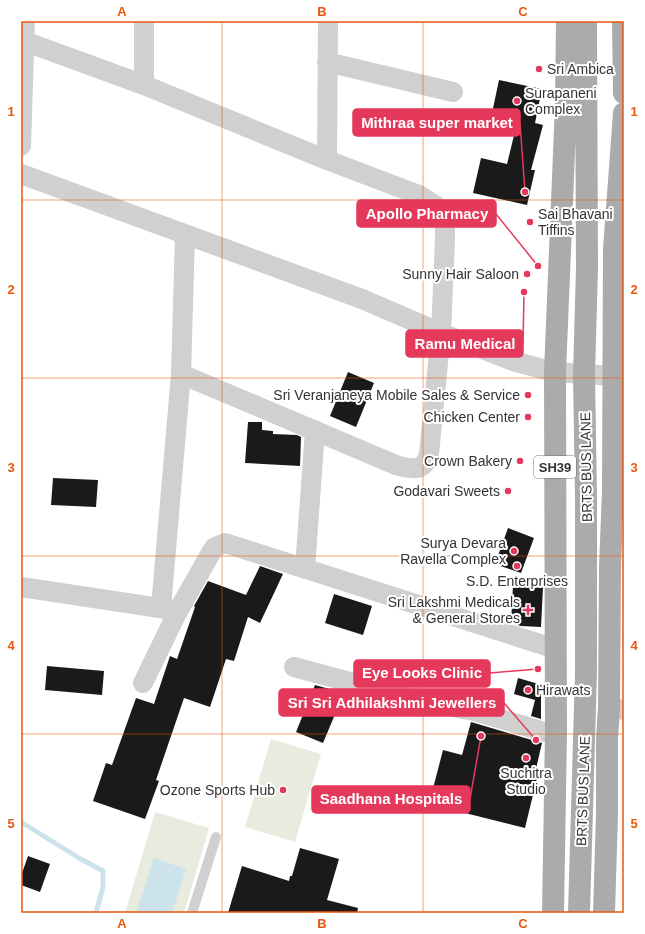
<svg xmlns="http://www.w3.org/2000/svg" width="645" height="934" font-family="Helvetica,sans-serif">
<style>
.green{fill:#e7ecdf}
.water{fill:#cce3ec}
.lines{fill:none;stroke-linecap:round;stroke-linejoin:round}
.stream{stroke:#cce3ec;stroke-width:5}
.building{fill:#1a1a1a}
.service{stroke:#d0d0d0;stroke-width:10}
.minor{stroke:#d0d0d0;stroke-width:20}
.primary{stroke:#ababab;stroke-width:22}
.grid{fill:none;stroke:#e8590c;stroke-width:1;stroke-opacity:0.55}
.poi-dot{fill:#e5395b;stroke:#fff;stroke-width:1.5}
.labels{text-anchor:middle;stroke-width:4;stroke-linejoin:round;paint-order:stroke}
.shield{fill:#fff;stroke:#707070;stroke-width:1}
.shield-label{font-size:13px;font-weight:bold;fill:#333}
.poi-label{font-size:14px;fill:#333;stroke:#fff;text-anchor:end}
.street-label{font-size:14px;fill:#333;stroke:#fff}
.leader{fill:none;stroke:#e5395b;stroke-width:1.5}
.callout-dot{fill:#e5395b;stroke:#fff;stroke-width:1.5}
.callout{fill:#e5395b;stroke:#e5395b;stroke-width:1.5}
.callout-label{font-size:15px;text-anchor:middle;font-weight:bold;fill:#fff}
.neatline{fill:none;stroke:#e8590c;stroke-width:1.5}
.grid-label{font-size:13px;text-anchor:middle;font-weight:bold;fill:#e8590c}
</style>
<rect width="100%" height="100%" fill="#fff"/>
<!-- green -->
<path class="green" d="M 271,739 L 321,754 L 295,842 L 245,827 Z
M 155,812 L 209,828 L 184,913 L 125,913 Z"/>
<!-- water -->
<path class="water" d="M 154,858 L 186,869 L 172,913 L 136,913 Z"/>
<g class="lines">
<!-- stream -->
<path class="stream" d="M 21,822 L 79,858 L 103,871 L 103,887 L 96,913"/>
</g>
<!-- building -->
<path class="building" d="M 499,80 L 542,89 L 535,123 L 543,125 L 531,170 L 535,170 L 527,205 L 473,193 L 481,158 L 507,164 L 518,119 L 492,113 Z
M 348,372 L 374,383 L 356,427 L 330,416 Z
M 248,422 L 262,422 L 262,430 L 273,431 L 273,434 L 297,435 L 301,437 L 300,466 L 245,463 Z
M 53,478 L 98,480 L 96,507 L 51,505 Z
M 508,528 L 534,538 L 521,573 L 495,564 Z
M 260,566 L 283,574 L 260,623 L 248,617 L 234,661 L 226,659 L 210,707 L 184,698 L 156,780 L 159,781 L 145,819 L 93,801 L 106,763 L 112,765 L 136,698 L 154,704 L 170,656 L 177,659 L 195,607 L 194,606 L 208,581 L 246,595 Z
M 513,585 L 543,587 L 541,627 L 521,626 L 511,623 Z
M 334,594 L 372,606 L 363,635 L 325,623 Z
M 47,666 L 104,671 L 102,695 L 45,690 Z
M 518,678 L 542,685 L 540,694 L 541,694 L 541,719 L 531,716 L 535,700 L 514,694 Z
M 315,685 L 344,693 L 323,743 L 296,732 Z
M 471,722 L 542,743 L 535,773 L 538,774 L 525,828 L 429,804 L 443,750 L 462,755 Z
M 300,848 L 339,859 L 327,900 L 358,908 L 357,913 L 228,913 L 242,866 L 289,881 L 290,876 L 292,876 Z
M 28,856 L 50,864 L 40,892 L 21,885 L 21,876 Z"/>
<g class="lines">
<!-- service -->
<path class="service" d="M 192,913 L 216,837"/>
<!-- minor -->
<path class="minor" d="M 21,40 L 144,85 L 327,160 L 419,195 L 436,206 L 445,219 L 445,239 L 441,333 L 429,454 C 424,473 411,469 396,465 L 181,374 L 161,608
M 327,62 L 453,92
M 144,85 L 144,21
M 21,146 L 25,21
M 327,160 L 328,21
M 21,174 L 362,299 L 441,333 L 516,362 L 555,372 L 613,376
M 181,374 L 185,235
M 305,569 L 315,430
M 21,587 L 173,610
M 294,667 L 420,701 L 474,711 L 545,732 L 556,732
M 143,683 L 178,611 L 212,551 L 215,547 L 225,543 L 556,649
M 609,707 L 624,710"/>
<!-- primary -->
<path class="primary" d="M 623,21 L 624,93
M 553,913 L 556,732 L 555,372 L 566,104 L 567,21
M 579,913 L 586,672 L 586,499 L 584,374 L 587,268 L 586,21
M 604,913 L 607,814 L 607,739 L 609,707 L 610,567 L 613,491 L 614,249 L 624,113"/>
</g>
<!-- grid -->
<path class="grid" d="M 222,21 L 222,913M 423,21 L 423,913M 21,200 L 624,200M 21,378 L 624,378M 21,556 L 624,556M 21,734 L 624,734"/>
<!-- markers -->
<g class="poi-dot">
<circle cx="539" cy="69" r="4"/>
<circle cx="517" cy="101" r="4"/>
<circle cx="530" cy="222" r="4"/>
<circle cx="527" cy="274" r="4"/>
<circle cx="528" cy="395" r="4"/>
<circle cx="528" cy="417" r="4"/>
<circle cx="520" cy="461" r="4"/>
<circle cx="508" cy="491" r="4"/>
<circle cx="514" cy="551" r="4"/>
<circle cx="517" cy="566" r="4"/>
<path d="M526 604h4v4h4v4h-4v4h-4v-4h-4v-4h4z"/>
<circle cx="528" cy="690" r="4"/>
<circle cx="526" cy="758" r="4"/>
<circle cx="283" cy="790" r="4"/>
</g>
<g class="labels">
<!-- shield labels -->
<rect class="shield" x="534" y="456" width="42" height="22" rx="3"/>
<g class="shield-label">
<text x="555" y="472">SH39</text>
</g>
<!-- poi labels -->
<g class="poi-label">
<text x="547" y="74" text-anchor="start">Sri Ambica</text>
<text x="525" y="98" text-anchor="start">Surapaneni<tspan x="525" dy="16">Complex</tspan></text>
<text x="538" y="219" text-anchor="start">Sai Bhavani<tspan x="538" dy="16">Tiffins</tspan></text>
<text x="519" y="279">Sunny Hair Saloon</text>
<text x="520" y="400">Sri Veranjaneya Mobile Sales &amp; Service</text>
<text x="520" y="422">Chicken Center</text>
<text x="512" y="466">Crown Bakery</text>
<text x="500" y="496">Godavari Sweets</text>
<text x="506" y="548">Surya Devara<tspan x="506" dy="16">Ravella Complex</tspan></text>
<text x="517" y="586" text-anchor="middle">S.D. Enterprises</text>
<text x="520" y="607">Sri Lakshmi Medicals<tspan x="520" dy="16">&amp; General Stores</tspan></text>
<text x="536" y="695" text-anchor="start">Hirawats</text>
<text x="526" y="778" text-anchor="middle">Suchitra<tspan x="526" dy="16">Studio</tspan></text>
<text x="275" y="795">Ozone Sports Hub</text>
</g>
<!-- street labels -->
<g class="street-label">
<text transform="translate(586 467) rotate(-91)" y="5">BRTS BUS LANE</text>
<text transform="translate(583 791) rotate(-88)" y="5">BRTS BUS LANE</text>
</g>
</g>
<!-- callouts -->
<path class="leader" d="M525 192L520 123M538 266L496 214M524 292L523 344M538 669L490 673M536 740L504 703M481 736L470 799"/>
<g class="callout-dot">
<circle cx="525" cy="192" r="4"/>
<circle cx="538" cy="266" r="4"/>
<circle cx="524" cy="292" r="4"/>
<circle cx="538" cy="669" r="4"/>
<circle cx="536" cy="740" r="4"/>
<circle cx="481" cy="736" r="4"/>
</g>
<g class="callout">
<rect x="353" y="109" width="167" height="27" rx="4"/>
<rect x="357" y="200" width="139" height="27" rx="4"/>
<rect x="406" y="330" width="117" height="27" rx="4"/>
<rect x="354" y="660" width="136" height="27" rx="4"/>
<rect x="279" y="689" width="225" height="27" rx="4"/>
<rect x="312" y="786" width="158" height="27" rx="4"/>
</g>
<g class="callout-label">
<text x="437" y="128">Mithraa super market</text>
<text x="427" y="219">Apollo Pharmacy</text>
<text x="465" y="349">Ramu Medical</text>
<text x="422" y="678">Eye Looks Clinic</text>
<text x="392" y="708">Sri Sri Adhilakshmi Jewellers</text>
<text x="391" y="804">Saadhana Hospitals</text>
</g>
<!-- border -->
<rect width="645" height="934" fill="none" stroke="#ffffff" stroke-width="44"/>
<rect x="22" y="22" width="601" height="890" class="neatline"/>
<g class="grid-label">
<text x="122" y="16">A</text>
<text x="322" y="16">B</text>
<text x="523" y="16">C</text>
<text x="11" y="116">1</text>
<text x="634" y="116">1</text>
<text x="11" y="294">2</text>
<text x="634" y="294">2</text>
<text x="11" y="472">3</text>
<text x="634" y="472">3</text>
<text x="11" y="650">4</text>
<text x="634" y="650">4</text>
<text x="11" y="828">5</text>
<text x="634" y="828">5</text>
<text x="122" y="928">A</text>
<text x="322" y="928">B</text>
<text x="523" y="928">C</text>
</g>
</svg>
